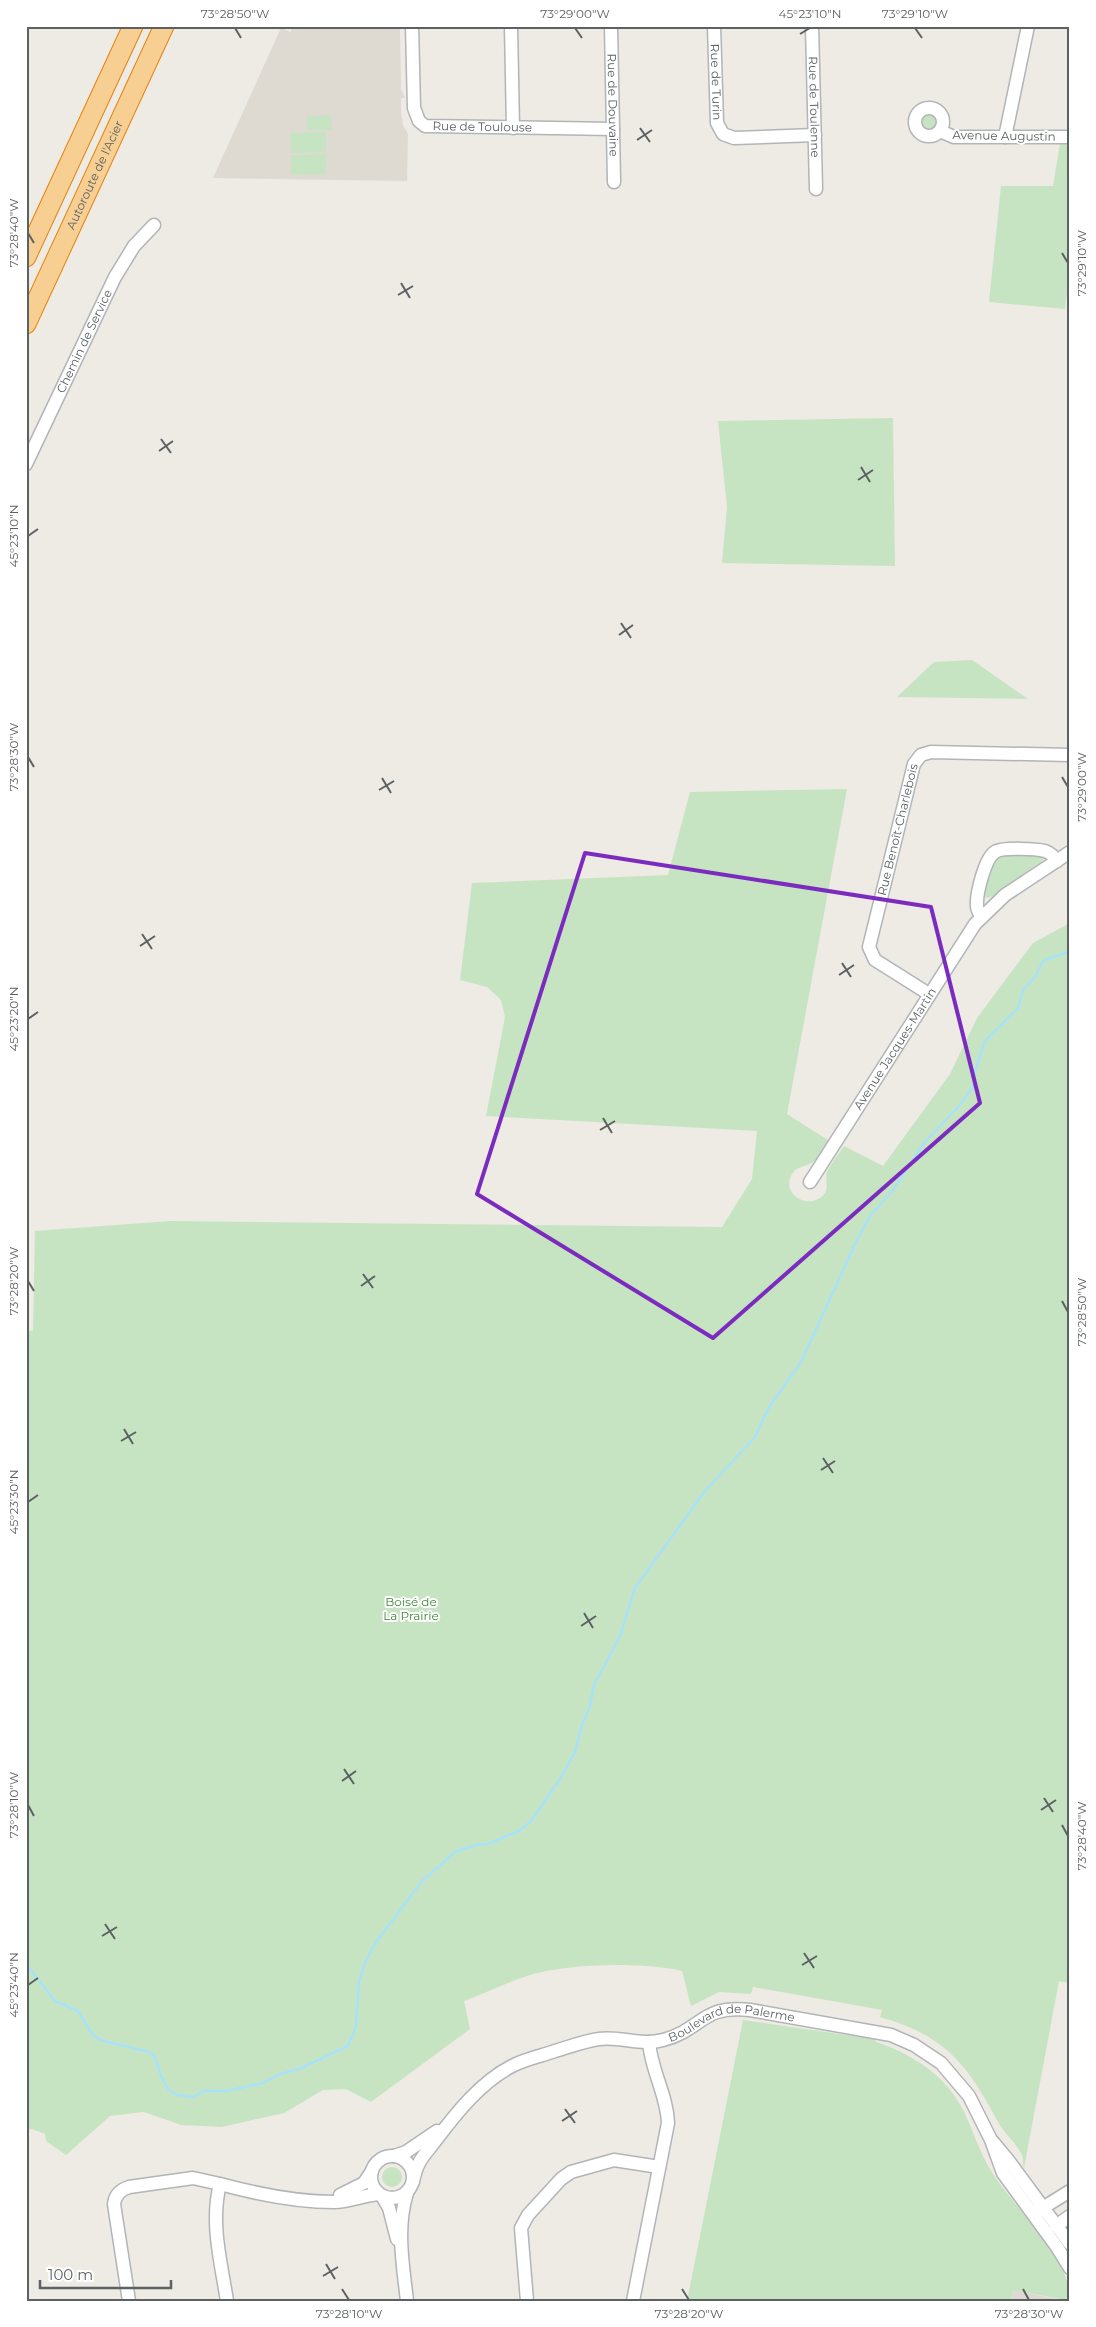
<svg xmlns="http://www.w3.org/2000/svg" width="1096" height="2327" font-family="Montserrat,sans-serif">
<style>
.education{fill:#dedad2}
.green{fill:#c7e4c2}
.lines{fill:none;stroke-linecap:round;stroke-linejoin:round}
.stream{stroke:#a8e2fa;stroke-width:2.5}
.minor-casing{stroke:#b1b5b8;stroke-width:15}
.highway-casing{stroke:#e6830c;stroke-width:21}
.minor{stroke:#fff;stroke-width:12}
.highway{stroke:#f7cf92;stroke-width:19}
.marked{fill:none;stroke:#7b2cbf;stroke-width:4;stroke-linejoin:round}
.ticks{fill:none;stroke:#5c6164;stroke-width:2}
.labels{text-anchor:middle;stroke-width:4;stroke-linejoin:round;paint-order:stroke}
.street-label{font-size:12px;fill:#5c6164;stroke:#fff}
.park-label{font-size:12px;fill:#41853a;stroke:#fff}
.neatline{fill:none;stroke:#5c6164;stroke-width:2}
.ticks-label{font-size:12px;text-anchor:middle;fill:#5c6164}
</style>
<rect width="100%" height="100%" fill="#eeeae4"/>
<!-- education -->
<path class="education" d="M 292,26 L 402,26 L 400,30 L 401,89 L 405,98 L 401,98 L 401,111 L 403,125 L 408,134 L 407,181 L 213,178 L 281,28 L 291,32 Z
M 1013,2290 L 1066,2301 L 1011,2301 Z"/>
<!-- green -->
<path class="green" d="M919 122a10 10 0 1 1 20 0a10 10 0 1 1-20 0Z
M 331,115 L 332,130 L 307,130 L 307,116 Z
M 326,132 L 326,152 L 291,153 L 290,133 Z
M 1060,143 L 1070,143 L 1070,273 L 1065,309 L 989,302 L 1001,186 L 1053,186 Z
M 326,154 L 326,174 L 291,175 L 291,155 Z
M 893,418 L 895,566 L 722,563 L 727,507 L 718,421 Z
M 972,660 L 1028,699 L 897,697 L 934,662 Z
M 847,789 L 787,1114 L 828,1140 C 824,1146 819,1158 813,1162 C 805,1167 795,1166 791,1176 C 783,1193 804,1207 818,1199 C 832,1192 824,1182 827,1172 C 831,1163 839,1154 844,1146 L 883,1166 L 950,1074 L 977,1018 L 1033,943 L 1070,923 L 1070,1983 L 1059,1981 L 1024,2168 C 1022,2163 1024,2158 1021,2153 C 1015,2142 1005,2134 998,2122 C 967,2064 946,2036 880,2017 L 882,2010 L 753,1987 L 751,1994 L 719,1992 L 691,2006 L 682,1971 C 641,1962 568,1963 527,1976 C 506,1983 485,1993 464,2001 L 470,2029 L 371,2102 L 346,2089 L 323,2090 L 284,2113 L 222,2127 L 181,2125 L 144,2112 L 110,2116 L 66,2155 L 46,2141 L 45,2134 L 32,2129 L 26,2130 L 26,1330 L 33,1331 L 35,1231 L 170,1221 L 722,1227 L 752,1179 L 757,1131 L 486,1116 L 505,1017 L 501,1000 L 487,987 L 460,980 L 472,883 L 668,875 L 690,792 Z
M 1004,855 L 1040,855 L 1043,859 L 1041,862 L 991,897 L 986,898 L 984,895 C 988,881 989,861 1004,855 Z
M 743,2020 L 874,2039 L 876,2042 C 904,2051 932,2067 951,2091 C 970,2115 975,2144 990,2169 C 1013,2209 1070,2253 1070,2301 L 1013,2290 L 1011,2301 L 687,2301 Z
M382 2177a10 10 0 1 1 20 0a10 10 0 1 1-20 0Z"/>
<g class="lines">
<!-- stream -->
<path class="stream" d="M 26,1964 L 55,2001 L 78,2011 L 92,2034 L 100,2040 L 150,2052 L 155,2057 L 161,2076 L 168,2089 L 177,2095 L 193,2097 L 204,2091 L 227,2091 L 263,2083 L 280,2074 L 299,2069 L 348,2046 L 356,2027 L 359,1981 L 365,1963 L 374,1945 L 422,1881 L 455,1852 L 475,1845 L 487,1844 L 519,1831 L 531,1821 L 560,1779 L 575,1752 L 582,1725 L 590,1706 L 594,1685 L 620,1636 L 635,1588 L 704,1492 L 755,1437 L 769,1407 L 801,1362 L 856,1242 L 870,1216 L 893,1190 L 924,1143 L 959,1106 L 973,1087 L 975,1071 L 985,1041 L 1018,1008 L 1023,990 L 1035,977 L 1043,961 L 1070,951"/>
<defs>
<g id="minor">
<path id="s1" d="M 412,26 L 414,108 L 419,121 L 425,126 L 613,129"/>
<path d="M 511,26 L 513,128"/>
<path id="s2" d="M 611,26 L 614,182"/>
<path id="s3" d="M 714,26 L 717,123 L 723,134 L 734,138 L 815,135"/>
<path id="s4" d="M 812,26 L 816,189"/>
<circle cx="929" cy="122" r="14"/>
<path d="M 940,131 L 954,137 L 1070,137"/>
<path d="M 1005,137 L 1028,26"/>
<path id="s5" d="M 26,464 L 115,277 L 134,246 L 154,225"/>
<path d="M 982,916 C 979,913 977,910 977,906 C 976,894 985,858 995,852 C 1002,847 1037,849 1045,851 C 1050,853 1054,856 1057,861"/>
<path id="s6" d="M 929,994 L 875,960 L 869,947 L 914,764 L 921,755 L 931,752 L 1070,755"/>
<path id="s7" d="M 810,1182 L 975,924 L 1005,895 L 1070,852"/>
<path d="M 993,2142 L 1008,2160 L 1070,2244"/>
<circle cx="392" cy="2177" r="21"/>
<path d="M 394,2156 L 406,2152 L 437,2131"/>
<path id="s8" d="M 413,2182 C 417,2160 424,2156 436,2140 C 457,2112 481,2082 512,2066 C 525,2059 541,2056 555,2051 C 569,2047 584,2041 599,2039 C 621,2036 641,2046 663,2040 C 702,2030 702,2004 750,2010 L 891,2035 L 914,2045 L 941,2063 L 969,2096 L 991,2140 L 1003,2173 L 1057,2247 L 1070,2268"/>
<path d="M 220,2184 C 257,2194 295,2202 334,2202 C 349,2202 364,2195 379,2194"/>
<path d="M 340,2195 L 364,2183 L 372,2171"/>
<path d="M 382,2196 L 389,2208 L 397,2239"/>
<path d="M 1036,2212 L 1070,2191"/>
<path d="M 1056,2226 L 1070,2216"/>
<path d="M 129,2301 L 114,2204 C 115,2195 120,2190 129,2187 L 193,2178 L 220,2184 C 210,2223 221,2262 227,2301"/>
<path d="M 407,2301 C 403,2265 396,2228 407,2193"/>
<path d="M 527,2301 L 521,2228 L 528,2215 L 561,2179 L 571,2172 L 614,2160 L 659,2167"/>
<path d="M 633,2301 L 668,2123 C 667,2095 651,2070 649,2042"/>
</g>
<g id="highway">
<path d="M 26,257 L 133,26"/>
<path id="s9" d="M 26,324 L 164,26"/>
</g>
</defs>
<!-- minor casing -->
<use href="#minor" class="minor-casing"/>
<!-- highway casing -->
<use href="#highway" class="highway-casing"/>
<!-- minor -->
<use href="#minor" class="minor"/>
<!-- highway -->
<use href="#highway" class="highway"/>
</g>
<!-- marked area -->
<path class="marked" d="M 585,853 L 931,907 L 980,1103 L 713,1338 L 477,1194 Z"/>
<!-- ticks -->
<path class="ticks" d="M 235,28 L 241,38M 575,28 L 582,38M 915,28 L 922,38M 800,34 L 810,28M 640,128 L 650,142M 637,140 L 652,130M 28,233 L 34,243M 1062,253 L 1068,263M 401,283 L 410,298M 398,295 L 413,286M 161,439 L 171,453M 159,451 L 173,441M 861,467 L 870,482M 858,480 L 873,470M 28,536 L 38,529M 621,623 L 631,638M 619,635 L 633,625M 28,757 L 34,767M 1062,777 L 1068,787M 382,778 L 391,793M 379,790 L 394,781M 142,934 L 152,949M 140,946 L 155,936M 842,963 L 851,977M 839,975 L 854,965M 28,1019 L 38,1012M 603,1118 L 612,1133M 600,1130 L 615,1121M 363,1274 L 373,1288M 28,1281 L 34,1291M 361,1286 L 375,1276M 1062,1301 L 1068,1312M 124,1429 L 133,1444M 121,1441 L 136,1432M 823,1458 L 833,1473M 821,1470 L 835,1461M 28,1502 L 38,1495M 584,1613 L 593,1628M 581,1626 L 596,1616M 344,1769 L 354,1784M 342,1781 L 356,1771M 1044,1798 L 1053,1812M 28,1805 L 34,1816M 1041,1810 L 1056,1800M 1062,1825 L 1068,1836M 105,1924 L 115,1939M 102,1936 L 117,1927M 804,1953 L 814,1968M 802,1965 L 817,1956M 28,1985 L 38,1978M 565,2109 L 575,2123M 562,2121 L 577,2111M 326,2264 L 335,2279M 323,2276 L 338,2267M 342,2289 L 349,2300M 682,2289 L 689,2300M 1023,2289 L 1029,2300"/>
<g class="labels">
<!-- street labels -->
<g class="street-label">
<text dy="4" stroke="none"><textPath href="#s3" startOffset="56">Rue de Turin</textPath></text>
<text dy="4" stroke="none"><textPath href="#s2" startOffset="79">Rue de Douvaine</textPath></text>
<text dy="4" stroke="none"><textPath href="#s4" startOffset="81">Rue de Toulenne</textPath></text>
<text dy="4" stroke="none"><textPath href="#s1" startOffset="161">Rue de Toulouse</textPath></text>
<text transform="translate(1004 136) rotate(1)" y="4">Avenue Augustin</text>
<text dy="4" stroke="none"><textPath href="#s9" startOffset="164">Autoroute de l'Acier</textPath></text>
<text dy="4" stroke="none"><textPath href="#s5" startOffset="136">Chemin de Service</textPath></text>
<text dy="4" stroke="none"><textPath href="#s6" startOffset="199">Rue Benoît-Charlebois</textPath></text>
<text dy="4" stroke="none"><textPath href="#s7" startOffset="158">Avenue Jacques-Martin</textPath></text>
<text dy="4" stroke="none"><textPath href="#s8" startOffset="384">Boulevard de Palerme</textPath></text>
</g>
<!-- park labels -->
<g class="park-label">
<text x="411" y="1606">Boisé de<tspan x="411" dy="14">La Prairie</tspan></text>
</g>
</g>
<!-- border -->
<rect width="1096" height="2327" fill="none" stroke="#ffffff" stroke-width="55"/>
<!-- scale -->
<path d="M40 2280v8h131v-8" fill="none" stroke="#5c6164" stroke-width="2.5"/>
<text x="48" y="2280" font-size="15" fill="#5c6164" stroke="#ffffff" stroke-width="4" paint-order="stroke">100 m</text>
<rect x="28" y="28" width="1040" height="2272" class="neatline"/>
<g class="ticks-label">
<text x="235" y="18">73°28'50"W</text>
<text x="575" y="18">73°29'00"W</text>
<text x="810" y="18">45°23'10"N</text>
<text x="915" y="18">73°29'10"W</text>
<text transform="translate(14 233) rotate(-90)" y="4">73°28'40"W</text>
<text transform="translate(1082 263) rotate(-90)" y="4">73°29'10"W</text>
<text transform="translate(14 536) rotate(-90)" y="4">45°23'10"N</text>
<text transform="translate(14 757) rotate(-90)" y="4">73°28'30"W</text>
<text transform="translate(1082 787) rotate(-90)" y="4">73°29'00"W</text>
<text transform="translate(14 1019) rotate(-90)" y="4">45°23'20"N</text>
<text transform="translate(14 1281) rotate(-90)" y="4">73°28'20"W</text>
<text transform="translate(1082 1312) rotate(-90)" y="4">73°28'50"W</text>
<text transform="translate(14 1502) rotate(-90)" y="4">45°23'30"N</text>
<text transform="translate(14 1805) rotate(-90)" y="4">73°28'10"W</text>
<text transform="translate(1082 1836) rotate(-90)" y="4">73°28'40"W</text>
<text transform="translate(14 1985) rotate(-90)" y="4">45°23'40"N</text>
<text x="349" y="2318">73°28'10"W</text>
<text x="689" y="2318">73°28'20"W</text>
<text x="1029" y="2318">73°28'30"W</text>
</g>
</svg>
